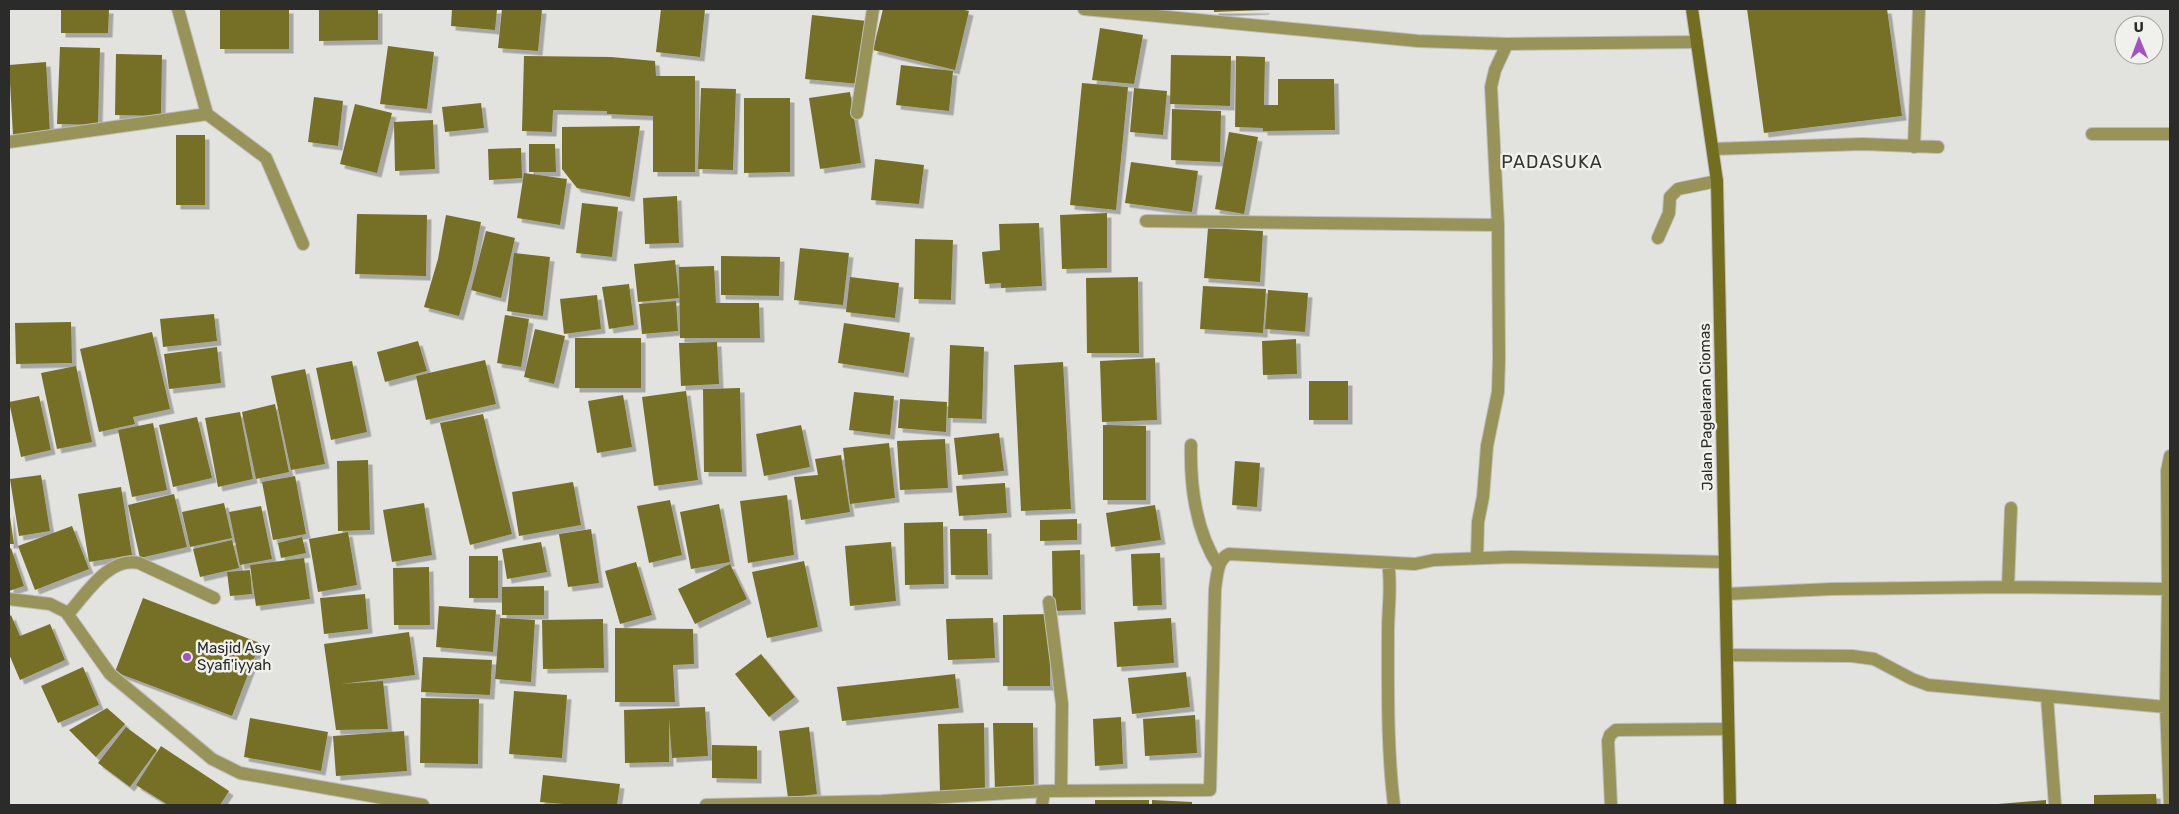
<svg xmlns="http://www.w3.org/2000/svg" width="2179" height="814" font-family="Rubik,sans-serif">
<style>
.building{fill:#757025;filter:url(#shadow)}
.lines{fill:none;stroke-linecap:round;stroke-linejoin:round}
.minor-casing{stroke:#bdbdbb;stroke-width:14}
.secondary-casing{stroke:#bdbdbb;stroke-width:14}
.minor{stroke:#989459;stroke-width:12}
.secondary{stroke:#726d1f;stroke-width:12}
.poi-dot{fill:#a352c2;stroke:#f0f0ec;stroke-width:2}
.labels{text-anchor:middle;stroke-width:5;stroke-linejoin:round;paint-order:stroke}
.street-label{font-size:15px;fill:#2b2b2a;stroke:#f0f0ec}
.poi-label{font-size:15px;fill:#2b2b2a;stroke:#f0f0ec;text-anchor:start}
.quarter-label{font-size:18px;letter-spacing:1px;fill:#343432;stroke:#f0f0ec}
</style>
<defs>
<filter id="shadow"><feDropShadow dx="4.5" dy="4.5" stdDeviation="0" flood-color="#0004"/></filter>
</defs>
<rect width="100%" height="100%" fill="#e2e2df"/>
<!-- building -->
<path class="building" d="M 61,9 L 109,9 L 108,33 L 61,33 Z
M 220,9 L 289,9 L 289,49 L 220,49 Z
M 319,9 L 378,9 L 378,40 L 319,41 Z
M 452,9 L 497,9 L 495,30 L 451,26 Z
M 502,9 L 542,9 L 538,51 L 498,48 Z
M 661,9 L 705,9 L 700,57 L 656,52 Z
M 883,9 L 960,9 L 969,11 L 955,70 L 873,50 Z
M 1214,9 L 1265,9 L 1265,10 L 1214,12 Z
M 1747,9 L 1887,9 L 1902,116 L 1764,133 Z
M 812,15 L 867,21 L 860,84 L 805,79 Z
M 1100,28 L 1143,35 L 1134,84 L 1092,80 Z
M 388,46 L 434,52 L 427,109 L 380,104 Z
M 60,47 L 100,48 L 98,125 L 57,124 Z
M 116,54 L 162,55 L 161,116 L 115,115 Z
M 1171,55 L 1231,56 L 1230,106 L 1170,104 Z
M 524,56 L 611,57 L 655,61 L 656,76 L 695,76 L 695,172 L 653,172 L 653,116 L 607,114 L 607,111 L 553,110 L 552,132 L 522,131 Z
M 1236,56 L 1265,57 L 1264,105 L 1278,105 L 1278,79 L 1334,79 L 1335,130 L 1263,131 L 1263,128 L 1235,127 Z
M 46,62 L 50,133 L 13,135 L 9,65 Z
M 901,65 L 953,71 L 949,111 L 896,105 Z
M 1082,83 L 1128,87 L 1116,210 L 1070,205 Z
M 701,88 L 736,89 L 733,170 L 698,169 Z
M 1134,88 L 1167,91 L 1163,135 L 1130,132 Z
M 850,92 L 861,163 L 820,169 L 809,98 Z
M 314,97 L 343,101 L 338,146 L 308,142 Z
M 744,98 L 790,98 L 790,172 L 744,173 Z
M 481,103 L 484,128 L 445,132 L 442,107 Z
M 355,104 L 392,113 L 377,173 L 340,164 Z
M 1172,109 L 1221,111 L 1220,162 L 1171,160 Z
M 433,120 L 435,169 L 395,171 L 394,122 Z
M 640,126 L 630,197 L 577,188 L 562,169 L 562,127 Z
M 1229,132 L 1258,137 L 1244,214 L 1215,209 Z
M 176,135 L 205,135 L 205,205 L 176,205 Z
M 529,144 L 555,144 L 556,172 L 529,172 Z
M 521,148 L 522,178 L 489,180 L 488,149 Z
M 875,159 L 924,165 L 919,204 L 871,200 Z
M 1131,162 L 1198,171 L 1192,212 L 1125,203 Z
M 524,173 L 567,179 L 560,225 L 517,218 Z
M 677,196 L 679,243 L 645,244 L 643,198 Z
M 582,203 L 618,207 L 612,257 L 576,253 Z
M 1107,213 L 1107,268 L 1062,269 L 1060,215 Z
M 357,214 L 427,215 L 426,276 L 355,274 Z
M 446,215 L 481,222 L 472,269 L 459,316 L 424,307 L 438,259 Z
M 1039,223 L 1042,286 L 1001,288 L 1001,283 L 985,284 L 982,252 L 1000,250 L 999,224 Z
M 1208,228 L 1263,231 L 1260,282 L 1204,278 Z
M 486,231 L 515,238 L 501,298 L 471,290 Z
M 915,239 L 953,240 L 951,300 L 914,299 Z
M 800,248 L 849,253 L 843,305 L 794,300 Z
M 514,253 L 550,257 L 543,316 L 507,311 Z
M 721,256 L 780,257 L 779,296 L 721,295 Z
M 675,260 L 679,298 L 638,302 L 634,264 Z
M 714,266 L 716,303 L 759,303 L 760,338 L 680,338 L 679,267 Z
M 850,277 L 899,283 L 895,318 L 846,312 Z
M 1138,277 L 1139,353 L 1087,353 L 1086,278 Z
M 629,284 L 634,325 L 609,329 L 602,287 Z
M 1203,286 L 1266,289 L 1263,333 L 1200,329 Z
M 1268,290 L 1308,293 L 1305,332 L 1265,329 Z
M 597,295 L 601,329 L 564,334 L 560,299 Z
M 676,301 L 678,331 L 642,334 L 639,304 Z
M 214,314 L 217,341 L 163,347 L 160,319 Z
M 505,315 L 529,319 L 521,367 L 497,363 Z
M 71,322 L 72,363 L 16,364 L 15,323 Z
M 844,323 L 910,333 L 904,373 L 838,363 Z
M 535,329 L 565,336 L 554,384 L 524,377 Z
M 152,332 L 170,409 L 133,417 L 135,424 L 99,432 L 80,349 Z
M 575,338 L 641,338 L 641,388 L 575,388 Z
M 1296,339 L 1297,374 L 1263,375 L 1262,341 Z
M 418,341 L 427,371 L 385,382 L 377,352 Z
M 717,342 L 719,384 L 681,386 L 679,343 Z
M 950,345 L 984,347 L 982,419 L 948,418 Z
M 217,347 L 221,383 L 169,389 L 164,354 Z
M 1155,358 L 1157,420 L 1102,422 L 1100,361 Z
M 485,360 L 496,404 L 426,420 L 416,376 Z
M 352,361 L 367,432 L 331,440 L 316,368 Z
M 1063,362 L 1071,509 L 1021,511 L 1014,365 Z
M 76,366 L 92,442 L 57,449 L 41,373 Z
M 305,369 L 325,464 L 291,470 L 271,376 Z
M 1309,381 L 1348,381 L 1348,420 L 1309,420 Z
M 740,388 L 742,472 L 704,472 L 703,389 Z
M 686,391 L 698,480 L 654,486 L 642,397 Z
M 854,392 L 894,396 L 890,435 L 849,430 Z
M 623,395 L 632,447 L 597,453 L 588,401 Z
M 39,396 L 51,450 L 21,457 L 9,402 Z
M 900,399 L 947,402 L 946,432 L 898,428 Z
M 275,404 L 289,472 L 256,479 L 242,412 Z
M 240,412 L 253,479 L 218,487 L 205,418 Z
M 483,414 L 512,534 L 470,545 L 440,423 Z
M 197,417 L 212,478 L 173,487 L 159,425 Z
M 153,423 L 167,490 L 132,497 L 118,430 Z
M 801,425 L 810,467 L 764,476 L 756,434 Z
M 1103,425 L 1146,426 L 1146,500 L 1103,500 Z
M 999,433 L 1004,471 L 958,475 L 954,438 Z
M 945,439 L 948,488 L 900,490 L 897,441 Z
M 889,443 L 895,498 L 850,504 L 843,448 Z
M 841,455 L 850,512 L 801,520 L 794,477 L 818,475 L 815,459 Z
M 368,460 L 370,530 L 338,531 L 337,461 Z
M 1235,461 L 1260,463 L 1257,507 L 1232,505 Z
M 41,475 L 50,531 L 19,536 L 10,479 Z
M 295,476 L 306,534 L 273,540 L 262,482 Z
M 573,482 L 581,525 L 519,536 L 512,492 Z
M 1005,483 L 1007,513 L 959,516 L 956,486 Z
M 121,487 L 132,555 L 89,562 L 78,494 Z
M 174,494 L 187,547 L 140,558 L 128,505 Z
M 787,495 L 794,555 L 748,563 L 740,501 Z
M 670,500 L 682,555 L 649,563 L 637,506 Z
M 224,503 L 232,538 L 190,547 L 182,512 Z
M 424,503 L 432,555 L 392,562 L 383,510 Z
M 719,504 L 730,562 L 691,569 L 680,512 Z
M 1155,505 L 1161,540 L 1111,547 L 1106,513 Z
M 261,506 L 272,559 L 240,565 L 229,512 Z
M 9,510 L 14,544 L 9,544 Z
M 1077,519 L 1077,540 L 1040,541 L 1040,520 Z
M 943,522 L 944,584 L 905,585 L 904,523 Z
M 72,526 L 89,569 L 35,590 L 18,546 Z
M 591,529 L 599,583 L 568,587 L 559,534 Z
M 950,529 L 987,529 L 988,575 L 951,575 Z
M 348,532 L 357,585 L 318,592 L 309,539 Z
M 302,537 L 306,553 L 281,558 L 278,543 Z
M 232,540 L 239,568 L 200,577 L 193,549 Z
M 541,542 L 547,572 L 507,579 L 502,549 Z
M 891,542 L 896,601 L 850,606 L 845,546 Z
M 11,548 L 24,586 L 9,591 L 9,549 Z
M 1080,550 L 1081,610 L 1053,611 L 1052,551 Z
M 1160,553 L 1162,605 L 1133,606 L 1131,554 Z
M 469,556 L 498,556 L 498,598 L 469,598 Z
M 304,558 L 310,599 L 256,606 L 250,565 Z
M 804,561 L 818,627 L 767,638 L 752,572 Z
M 636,562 L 652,615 L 620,624 L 605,571 Z
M 730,564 L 747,599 L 695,624 L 678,589 Z
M 429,567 L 430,625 L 394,625 L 393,568 Z
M 250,570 L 252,594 L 230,596 L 227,572 Z
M 544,586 L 544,615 L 502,615 L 502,587 Z
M 365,594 L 368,629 L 324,634 L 320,598 Z
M 143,598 L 260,643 L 232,716 L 115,672 Z
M 439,606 L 496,610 L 493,652 L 436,647 Z
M 1050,614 L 1050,686 L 1003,686 L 1003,615 Z
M 11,615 L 20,636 L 50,624 L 65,660 L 20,680 L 9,654 L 9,617 Z
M 500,618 L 535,620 L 531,682 L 495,679 Z
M 993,618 L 995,658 L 948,660 L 946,619 Z
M 1171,618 L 1174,663 L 1117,667 L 1114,622 Z
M 603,619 L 604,668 L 543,669 L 542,620 Z
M 615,628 L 693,629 L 694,664 L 673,665 L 675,702 L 615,702 Z
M 409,632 L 415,675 L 341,684 L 383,681 L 388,729 L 336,730 L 324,644 Z
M 761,654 L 795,697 L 769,717 L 735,674 Z
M 423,657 L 492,660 L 490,695 L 421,692 Z
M 83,667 L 99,705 L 58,723 L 41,686 Z
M 1186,672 L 1190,707 L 1132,714 L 1128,678 Z
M 955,674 L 959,708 L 842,721 L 837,687 Z
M 514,691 L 567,695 L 562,758 L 509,754 Z
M 421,698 L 479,699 L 478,764 L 420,763 Z
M 705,707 L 708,756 L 672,758 L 669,719 L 669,762 L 625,763 L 624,710 Z
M 107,708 L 125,724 L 96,757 L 69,730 Z
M 1195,715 L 1197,753 L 1145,756 L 1143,719 Z
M 1121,717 L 1123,764 L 1095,766 L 1093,719 Z
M 250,718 L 328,732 L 321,771 L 244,757 Z
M 984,723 L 985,791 L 940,792 L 938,724 Z
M 993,723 L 1033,723 L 1034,790 L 995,791 Z
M 126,727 L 157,750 L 130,787 L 98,763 Z
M 809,727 L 817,794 L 788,798 L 779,731 Z
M 404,731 L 407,771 L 336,776 L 333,736 Z
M 712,745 L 757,746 L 757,779 L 712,778 Z
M 161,746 L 229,791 L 220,805 L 168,805 L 136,785 Z
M 543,775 L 620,784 L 617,805 L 575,805 L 540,802 Z
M 2156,794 L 2157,805 L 2094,805 L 2094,795 Z
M 1095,800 L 1149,800 L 1149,805 L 1095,805 Z
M 1152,800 L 1192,802 L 1192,805 L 1152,805 Z
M 2046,800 L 2046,805 L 1998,805 L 1998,804 Z"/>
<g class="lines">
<defs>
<path id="minor" d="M 178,9 L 207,114 L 266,158 L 303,244
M 1084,9 L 1418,41 L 1507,44 L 1697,42
M 857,113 L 873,9
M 2092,134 L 2170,134
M 9,142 L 207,114
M 1914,147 L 1919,9
M 1713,149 L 1863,144 L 1938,147
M 1146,221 L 1498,225
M 1658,238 L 1669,213 L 1670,197 L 1678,189 L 1717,181
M 1191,445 C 1190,487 1196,532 1219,567
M 2011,508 L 2008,587 L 2168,589
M 1477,558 L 1478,522 L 1483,497 L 1487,446 L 1498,392 L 1499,359 L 1498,225 L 1491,87 L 1495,70 L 1507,44
M 1388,563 C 1392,587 1388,607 1388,632 C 1388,688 1387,749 1394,805
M 1726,594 L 1832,589 L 2008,587
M 9,599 L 50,604 L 66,612 L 110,674 L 212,759 L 240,773 L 423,805
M 1049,602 L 1062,704 L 1061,791
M 68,614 C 86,594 109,556 139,563 L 214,598
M 1727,655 L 1852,656 L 1874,659 L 1912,679 L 1928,685 L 2166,707
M 2047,697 L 2055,805
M 706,805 L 882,801 L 1044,791 L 1210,790 L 1215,589 C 1217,577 1217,559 1229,554 L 1415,564 L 1434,560 L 1511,557 L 1725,562
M 1042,805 L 1044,791
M 1611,805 L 1608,741 L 1610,735 L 1616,730 L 1728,729
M 2170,805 L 2166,707 L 2168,589 L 2167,471 L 2170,456"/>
<path id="secondary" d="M 1692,9 L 1717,181 L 1730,805"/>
</defs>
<!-- minor casing -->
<use href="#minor" class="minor-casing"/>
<!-- secondary casing -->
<use href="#secondary" class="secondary-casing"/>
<!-- minor -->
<use href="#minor" class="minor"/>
<!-- secondary -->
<use href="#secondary" class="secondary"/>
</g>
<!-- markers -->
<circle class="poi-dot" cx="187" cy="657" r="5"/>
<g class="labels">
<!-- street labels -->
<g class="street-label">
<text transform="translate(1706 407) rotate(-91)" y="5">Jalan Pagelaran Ciomas</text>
</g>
<!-- poi labels -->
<g class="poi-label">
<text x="197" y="653">Masjid Asy<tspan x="197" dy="17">Syafi'iyyah</tspan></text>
</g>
<!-- quarter labels -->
<g class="quarter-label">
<text x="1552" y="168">PADASUKA</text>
</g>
</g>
<!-- border -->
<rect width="2179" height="814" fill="none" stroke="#2b2b2a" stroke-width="20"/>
<!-- north arrow -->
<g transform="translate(2139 40) rotate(359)"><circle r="24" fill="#f0f0ec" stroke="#a1a19e"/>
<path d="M0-4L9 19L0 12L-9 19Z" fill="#a352c2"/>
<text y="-8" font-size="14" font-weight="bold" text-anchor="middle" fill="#2b2b2a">U</text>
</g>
</svg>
